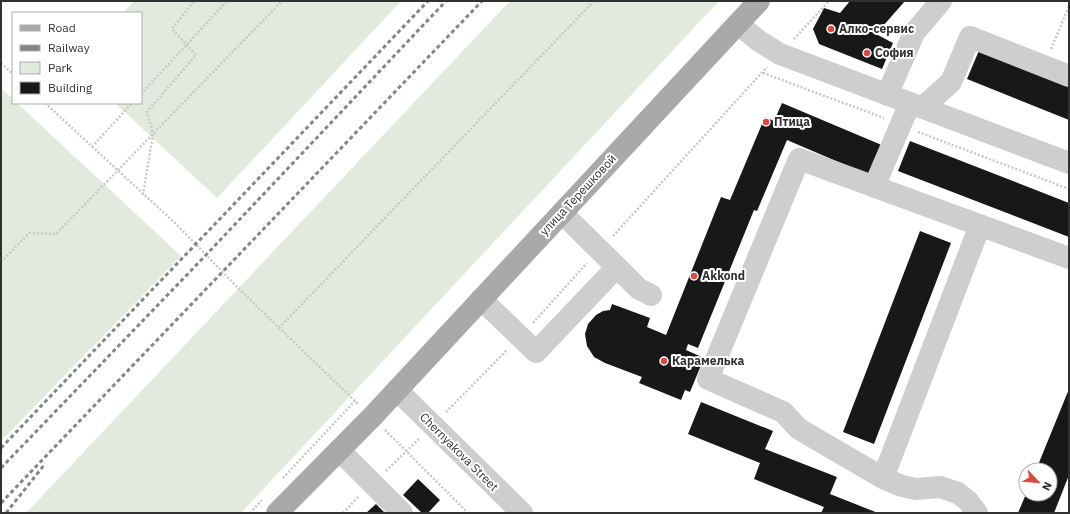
<svg xmlns="http://www.w3.org/2000/svg" width="1070" height="514" font-family="'IBM Plex Sans',sans-serif">
<style>
.green{fill:#e2e9dd}
.building{fill:#181818}
.lines{fill:none;stroke-linecap:round;stroke-linejoin:round}
.path{stroke:#c8c8c8;stroke-width:2.5;stroke-dasharray:2 2;stroke-linecap:butt}
.minor{stroke:#cecece;stroke-width:22}
.major{stroke:#a9a9a9;stroke-width:22}
.rail{stroke:#868686;stroke-width:3;stroke-dasharray:4 3;stroke-linecap:butt}
.poi-dot{fill:#d94a42;stroke:#fff;stroke-width:1.5}
.labels{text-anchor:middle;stroke-width:4;stroke-linejoin:round;paint-order:stroke}
.poi-label{font-size:12px;font-weight:bold;fill:#313131;stroke:#fff;text-anchor:start}
.street-label{font-size:12px;fill:#313131;stroke:#fff}
</style>
<rect width="100%" height="100%" fill="#fff"/>
<!-- green -->
<path class="green" d="M 134,1 L 401,1 L 217,198 L 115,103 L 141,103 L 141,13 L 123,13 Z
M 510,1 L 719,1 L 241,513 L 26,513 Z
M 1,88 L 13,99 L 13,103 L 17,103 L 181,256 L 1,441 Z"/>
<!-- building -->
<path class="building" d="M 850,1 L 905,1 L 876,34 L 893,43 L 882,69 L 819,44 L 813,29 L 824,8 L 840,13 Z
M 980,48 L 1069,84 L 1069,120 L 967,79 Z
M 782,103 L 884,146 L 871,176 L 787,140 L 757,211 L 754,210 L 698,348 L 688,344 L 686,350 L 704,358 L 690,392 L 685,390 L 681,400 L 639,383 L 642,377 L 605,363 L 594,357 L 587,346 L 585,334 L 588,324 L 596,315 L 603,311 L 610,310 L 612,304 L 650,318 L 647,327 L 666,335 L 721,197 L 730,200 L 765,117 L 774,121 Z
M 910,141 L 1069,203 L 1069,237 L 898,171 Z
M 920,231 L 951,243 L 874,444 L 843,432 Z
M 1069,389 L 1069,475 L 1054,513 L 1018,513 L 1026,494 L 1050,494 L 1050,470 L 1036,470 Z
M 701,402 L 773,431 L 765,449 L 837,477 L 830,494 L 878,513 L 821,513 L 824,507 L 754,479 L 760,463 L 688,434 Z
M 418,479 L 440,500 L 428,513 L 422,513 L 403,495 Z
M 376,504 L 385,513 L 366,513 Z"/>
<g class="lines">
<!-- path -->
<path class="path" d="M 794,39 L 829,1
M 1051,49 L 1069,6
M 1,63 L 13,74
M 763,73 L 884,118
M 141,94 L 227,1
M 45,103 L 176,224 L 238,288 L 359,405
M 918,132 L 1069,189
M 92,147 L 132,103
M 143,195 L 153,134 L 147,112 L 196,55 L 172,29 L 194,1
M 613,236 L 767,67
M 1,262 L 29,233 L 56,234 L 282,1
M 533,323 L 587,263
M 279,328 L 594,1
M 446,412 L 507,350
M 385,430 L 468,513
M 386,471 L 420,438
M 283,478 L 355,401
M 250,513 L 262,500
M 343,513 L 359,496"/>
<!-- minor -->
<path class="minor" d="M 738,24 L 759,41 L 780,54 L 1069,163
M 887,95 L 914,33 L 941,1
M 922,108 L 951,82 L 970,37 L 1069,76
M 874,187 L 910,103
M 562,213 L 639,289 L 651,295
M 481,299 L 536,352 L 616,268
M 397,390 L 522,513
M 339,450 L 402,513
M 883,478 L 980,225
M 977,513 L 968,501 L 958,493 L 940,487 L 916,489 L 902,486 L 883,478 L 799,429 L 783,412 L 708,379 L 799,159 L 1069,258"/>
<!-- major -->
<path class="major" d="M 277,513 L 372,417 L 759,1"/>
<!-- rail -->
<path class="rail" d="M 1,448 L 428,1
M 1,468 L 206,255 L 446,1
M 1,503 L 482,1
M 6,513 L 45,464"/>
</g>
<!-- markers -->
<g class="poi-dot">
<circle cx="831" cy="29" r="4"/>
<circle cx="867" cy="53" r="4"/>
<circle cx="766" cy="122" r="4"/>
<circle cx="694" cy="276" r="4"/>
<circle cx="664" cy="361" r="4"/>
</g>
<g class="labels">
<!-- poi labels -->
<g class="poi-label">
<text x="839" y="33">Алко-сервис</text>
<text x="875" y="57">София</text>
<text x="774" y="126">Птица</text>
<text x="702" y="280">Akkond</text>
<text x="672" y="365">Карамелька</text>
</g>
<!-- street labels -->
<g class="street-label">
<text transform="translate(578 195) rotate(-47)" y="4">улица Терешковой</text>
<text transform="translate(459 452) rotate(45)" y="4">Chernyakova Street</text>
</g>
</g>
<!-- border -->
<rect width="1070" height="514" fill="none" stroke="#313131" stroke-width="4"/>
<!-- legend -->
<rect x="12" y="12" width="130" height="92" fill="#ffffff" stroke="#adadad"/>
<rect x="20" y="25" width="20" height="6" fill="#a9a9a9" stroke="#adadad"/>
<text x="48" y="32" font-size="12" fill="#313131">Road</text>
<rect x="20" y="45" width="20" height="6" fill="#868686" stroke="#adadad"/>
<text x="48" y="52" font-size="12" fill="#313131">Railway</text>
<rect x="20" y="62" width="20" height="12" fill="#e2e9dd" stroke="#adadad"/>
<text x="48" y="72" font-size="12" fill="#313131">Park</text>
<rect x="20" y="82" width="20" height="12" fill="#181818" stroke="#adadad"/>
<text x="48" y="92" font-size="12" fill="#313131">Building</text>
<!-- north arrow -->
<g transform="translate(1038 482) rotate(116)"><circle r="19" fill="#ffffff" stroke="#adadad"/>
<path d="M0-3L7 15L0 10L-7 15Z" fill="#d94a42"/>
<text y="-6" font-size="11" font-weight="bold" text-anchor="middle" fill="#313131">N</text>
</g>
</svg>
